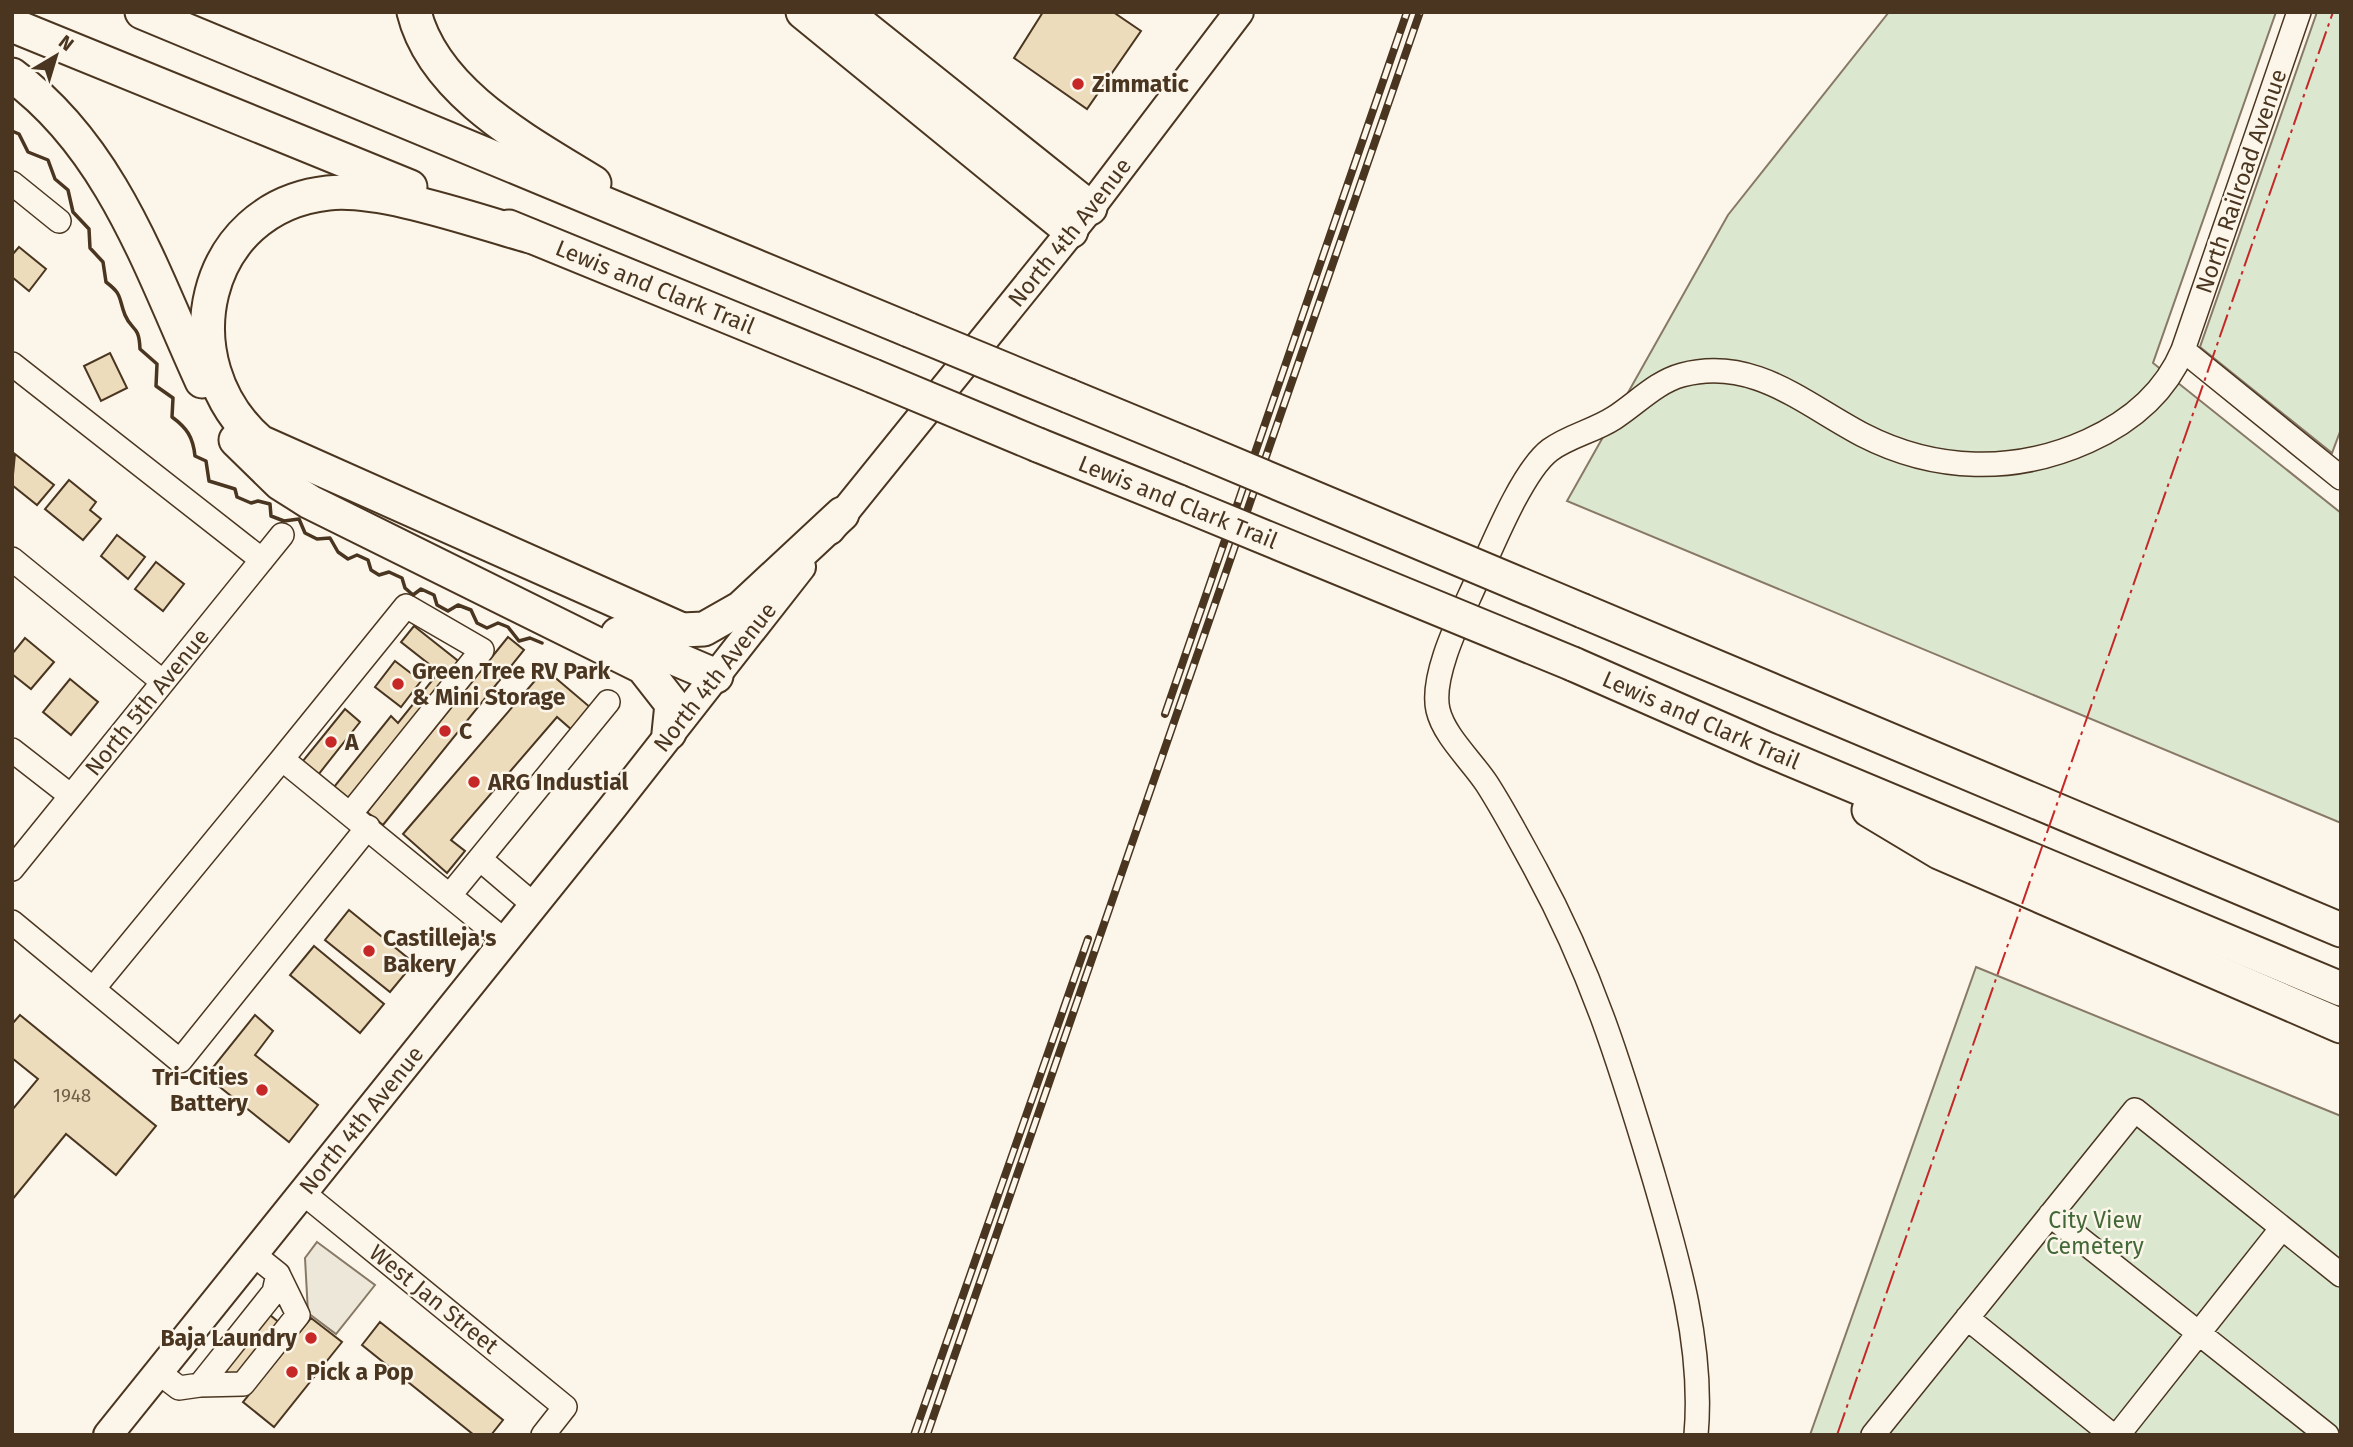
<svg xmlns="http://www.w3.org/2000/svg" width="2353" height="1447" font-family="'Fira Sans',sans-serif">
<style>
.green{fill:#dce7d0;stroke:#887966;stroke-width:2}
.parking{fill:#ede7d9;stroke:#887966;stroke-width:2}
.building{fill:#ecdcbc;stroke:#4a3520;stroke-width:2}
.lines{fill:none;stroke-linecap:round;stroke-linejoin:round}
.minor-casing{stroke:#4a3520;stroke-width:26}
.major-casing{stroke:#4a3520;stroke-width:32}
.highway-casing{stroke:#4a3520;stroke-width:37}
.minor{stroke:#fbf6e9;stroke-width:23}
.major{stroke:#fbf6e9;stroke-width:28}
.highway{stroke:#fbf6e9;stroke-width:33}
.rail-casing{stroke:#4a3520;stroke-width:8}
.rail{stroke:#fbf6e9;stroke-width:5;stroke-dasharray:16;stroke-linecap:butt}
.highway-bridge-casing{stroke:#4a3520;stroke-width:37;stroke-linecap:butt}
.highway-bridge{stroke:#fbf6e9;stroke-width:33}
.wall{stroke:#4a3520;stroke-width:3.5}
.power{stroke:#c62828;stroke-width:2;stroke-dasharray:24 5 3.5 5;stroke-linecap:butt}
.poi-dot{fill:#c62828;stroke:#fbf6e9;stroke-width:2.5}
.labels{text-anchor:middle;stroke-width:5;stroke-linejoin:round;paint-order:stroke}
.number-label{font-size:19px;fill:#725f47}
.poi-label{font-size:23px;font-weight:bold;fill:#4a3520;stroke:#fbf6e9;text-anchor:start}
.street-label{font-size:23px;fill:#4a3520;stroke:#fbf6e9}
.park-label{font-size:23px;fill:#436837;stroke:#fbf6e9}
</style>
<rect width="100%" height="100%" fill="#fbf6e9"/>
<!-- green -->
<path class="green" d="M 1889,12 L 2276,12 L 2153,363 L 2341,513 L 2341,823 L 1567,501 L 1728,215 Z
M 2317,12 L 2341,12 L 2341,429 L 2332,453 L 2200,347 Z
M 1976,967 L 2341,1116 L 2341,1435 L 1810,1435 Z"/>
<!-- parking -->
<path class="parking" d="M 317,1242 L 375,1285 L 336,1334 L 308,1313 L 305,1258 Z"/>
<!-- building -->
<path class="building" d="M 1043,12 L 1113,12 L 1141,31 L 1087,109 L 1014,58 Z
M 19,247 L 46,269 L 29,291 L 12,277 L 12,255 Z
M 110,353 L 127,388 L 101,401 L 84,366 Z
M 15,454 L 54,485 L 37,505 L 12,485 Z
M 69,480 L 96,502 L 90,510 L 101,519 L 83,540 L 45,509 Z
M 117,535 L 145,557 L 128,579 L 101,556 Z
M 156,562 L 184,584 L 163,611 L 135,589 Z
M 414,626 L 462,664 L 351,800 L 334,787 L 391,716 L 398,723 L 439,672 L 401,642 Z
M 508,637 L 524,650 L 383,825 L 367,812 Z
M 25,638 L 54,662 L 31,689 L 12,674 L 12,654 Z
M 395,661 L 421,681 L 401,707 L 375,687 Z
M 545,669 L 591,708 L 572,730 L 557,717 L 451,840 L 465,851 L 447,873 L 403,834 Z
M 70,679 L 98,702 L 71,735 L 43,712 Z
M 345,709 L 360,722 L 318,775 L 302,762 Z
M 349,910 L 414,963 L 390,992 L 325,940 Z
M 314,946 L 384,1004 L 360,1033 L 290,975 Z
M 20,1015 L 156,1126 L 116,1175 L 66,1134 L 12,1200 L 12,1110 L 38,1079 L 12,1058 L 12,1024 Z
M 255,1015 L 273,1031 L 255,1055 L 318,1105 L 289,1142 L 206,1076 Z
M 264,1310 L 282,1325 L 226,1395 L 208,1380 Z
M 311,1318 L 342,1342 L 274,1427 L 243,1402 Z
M 380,1322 L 503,1420 L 491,1435 L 474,1435 L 362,1345 Z"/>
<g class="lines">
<defs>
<path id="minor" d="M 12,183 L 59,221
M 2183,350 L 2341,478
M 12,364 L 262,560
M 12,559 L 163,682
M 12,750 L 71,796
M 282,759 L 406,606 L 482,650 L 351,813
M 480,859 L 534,905
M 12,869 L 282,535
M 450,895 L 608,702
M 12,922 L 180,1061 L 368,827
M 93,989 L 282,759 L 505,941
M 302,1192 L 565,1407 L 543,1435
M 2050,1215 L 2327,1435
M 1967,1318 L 2112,1435
M 158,1372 L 179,1388 L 200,1385 L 274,1292 L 278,1274 L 253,1254
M 200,1385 L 243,1384 L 298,1315 L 278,1274
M 1696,1435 C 1704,1345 1677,1256 1652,1171 C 1619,1061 1591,971 1536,870 C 1520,841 1505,812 1487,784 C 1472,761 1444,736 1438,710 C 1430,675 1462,614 1476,582 C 1491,549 1522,471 1550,450 C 1569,436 1594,431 1614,418 C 1636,404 1656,382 1682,375 C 1753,356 1804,404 1863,435 C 1935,472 2015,474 2088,441 C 2130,422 2165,393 2183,350 L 2299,12
M 1873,1435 L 2135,1110 L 2341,1275
M 2118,1435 L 2282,1228"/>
<g id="major">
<path id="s1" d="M 830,530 L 1090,208 L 1239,12"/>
<path id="s2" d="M 108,1435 L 612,808 L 801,567"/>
</g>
<g id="highway">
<path d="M 142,12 L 909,330"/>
<path d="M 414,12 C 434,93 528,142 594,183"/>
<path d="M 803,12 L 1071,231"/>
<path d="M 845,12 L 1090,208"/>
<path d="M 12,25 L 410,187"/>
<path d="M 12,75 C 113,149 152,272 202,381"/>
<path id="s3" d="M 509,227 L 873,376"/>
<path d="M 530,236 C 476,221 381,187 328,193 C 201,207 168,362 260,442 L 682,630 L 704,629 L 741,608 L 842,514"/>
<path d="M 1069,396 L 1190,446"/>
<path d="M 236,440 L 280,483 L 310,502 L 643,667 L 672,704 L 669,733"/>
<path d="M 1038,445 L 1179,502"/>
<path d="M 1583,611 L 2341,930"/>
<path d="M 618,634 L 716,676"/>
<path id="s4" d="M 1573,664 L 1764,748 L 2341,989"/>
<path d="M 1869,810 L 1939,852 L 2341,1026"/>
</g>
</defs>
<!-- minor casing -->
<use href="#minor" class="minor-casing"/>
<!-- major casing -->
<use href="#major" class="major-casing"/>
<!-- highway casing -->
<use href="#highway" class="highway-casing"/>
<!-- minor -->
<use href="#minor" class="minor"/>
<!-- major -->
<use href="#major" class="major"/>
<!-- highway -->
<use href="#highway" class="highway"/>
<defs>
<path id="rail" d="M 1165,714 L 1407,12
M 914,1435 L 1088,939
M 927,1435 L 1420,12"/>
</defs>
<!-- rail casing -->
<use href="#rail" class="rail-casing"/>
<!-- rail -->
<use href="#rail" class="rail"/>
<defs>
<path id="highway-bridge" d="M 909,330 L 1069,396
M 873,376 L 1038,445
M 1190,446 L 1583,611
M 1179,502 L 1573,664"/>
</defs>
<!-- highway-bridge casing -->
<use href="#highway-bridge" class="highway-bridge-casing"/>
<!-- highway-bridge -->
<use href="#highway-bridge" class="highway-bridge"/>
<!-- wall -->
<path class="wall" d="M 12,131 L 19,134 L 28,152 L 48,160 L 55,179 L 68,190 L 73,212 L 89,229 L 90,248 L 103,262 L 106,282 C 123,295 118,297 125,315 C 132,332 139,324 140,349 L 157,364 L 156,386 L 173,398 L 172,417 C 187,428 193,437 195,456 L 206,461 L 209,481 L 235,489 L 237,497 L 251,503 L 258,501 L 270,504 L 271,516 L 284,521 L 299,519 L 305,533 L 317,539 L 330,538 L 338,552 L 348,559 L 357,555 L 368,560 L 371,570 L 379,575 L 389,572 L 402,578 L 405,588 L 413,595 L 421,589 L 434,595 L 437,605 L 448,611 L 458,605 L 471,610 L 477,623 L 487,628 L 498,623 L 508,627 L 519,641 L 530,638 L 542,643"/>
<!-- power -->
<path class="power" d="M 1837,1435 L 2333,12"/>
</g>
<!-- markers -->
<g class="poi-dot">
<circle cx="1078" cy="84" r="7"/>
<circle cx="398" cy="684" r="7"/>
<circle cx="445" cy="731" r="7"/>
<circle cx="331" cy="742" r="7"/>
<circle cx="474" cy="782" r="7"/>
<circle cx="369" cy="951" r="7"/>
<circle cx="262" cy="1090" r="7"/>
<circle cx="311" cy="1338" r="7"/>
<circle cx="292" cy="1372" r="7"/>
</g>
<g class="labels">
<!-- number labels -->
<g class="number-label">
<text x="72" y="1102">1948</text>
</g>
<!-- poi labels -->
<g class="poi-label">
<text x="1092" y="92">Zimmatic</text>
<text x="412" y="679">Green Tree RV Park<tspan x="412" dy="26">&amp; Mini Storage</tspan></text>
<text x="459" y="739">C</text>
<text x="345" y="750">A</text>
<text x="488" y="790">ARG Industial</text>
<text x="383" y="946">Castilleja's<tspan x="383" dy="26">Bakery</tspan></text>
<text x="248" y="1085" text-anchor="end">Tri-Cities<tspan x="248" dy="26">Battery</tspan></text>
<text x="297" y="1346" text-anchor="end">Baja Laundry</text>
<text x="306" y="1380">Pick a Pop</text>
</g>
<!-- street labels -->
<g class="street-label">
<text transform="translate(2241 181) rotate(-71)" y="8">North Railroad Avenue</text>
<text dy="8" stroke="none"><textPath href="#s1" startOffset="382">North 4th Avenue</textPath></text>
<text dy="8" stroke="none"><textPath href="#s3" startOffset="158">Lewis and Clark Trail</textPath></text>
<text transform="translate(1178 502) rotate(22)" y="8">Lewis and Clark Trail</text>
<text dy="8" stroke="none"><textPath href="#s2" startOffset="971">North 4th Avenue</textPath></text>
<text transform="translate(147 702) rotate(-51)" y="8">North 5th Avenue</text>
<text dy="8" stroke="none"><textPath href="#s4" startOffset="140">Lewis and Clark Trail</textPath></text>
<text dy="8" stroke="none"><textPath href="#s2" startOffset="404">North 4th Avenue</textPath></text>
<text transform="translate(434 1299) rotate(39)" y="8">West Jan Street</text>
</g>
<!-- park labels -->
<g class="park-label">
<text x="2095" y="1228">City View<tspan x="2095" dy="26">Cemetery</tspan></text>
</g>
</g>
<!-- border -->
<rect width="2353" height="1447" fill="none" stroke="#4a3520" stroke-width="28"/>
<!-- north arrow -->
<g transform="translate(56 56) rotate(38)" stroke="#fbf6e9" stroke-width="5" paint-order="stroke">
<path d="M0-5L12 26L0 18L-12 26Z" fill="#4a3520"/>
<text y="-10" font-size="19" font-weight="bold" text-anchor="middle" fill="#4a3520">N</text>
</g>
</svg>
